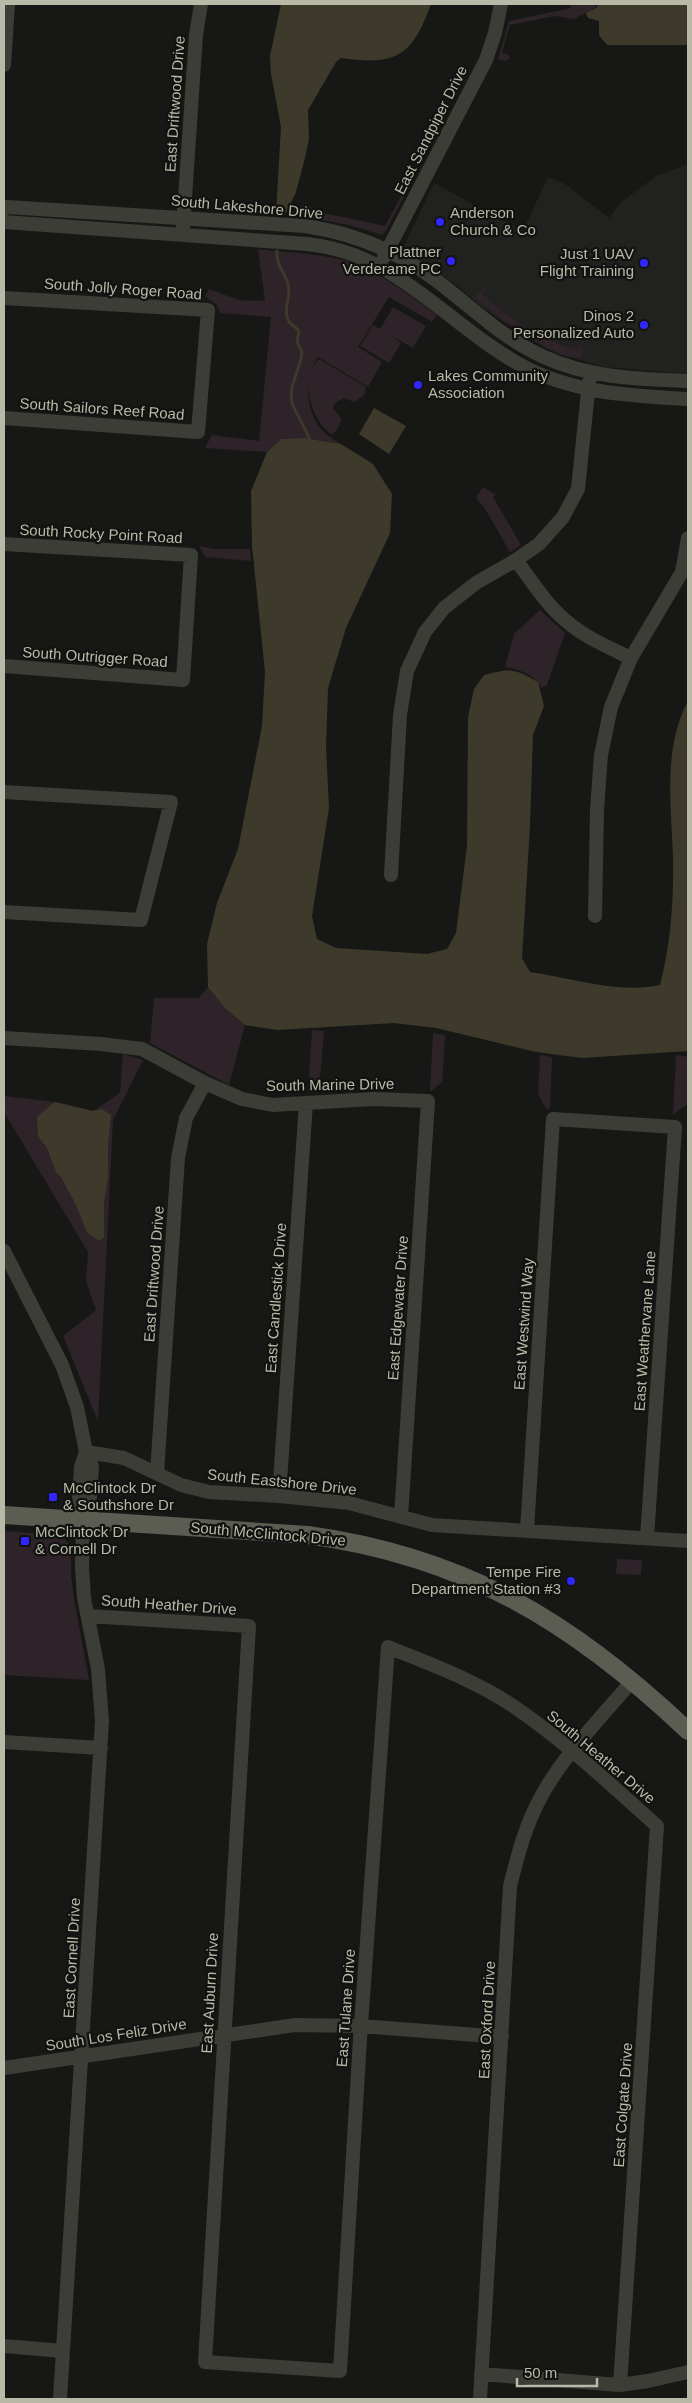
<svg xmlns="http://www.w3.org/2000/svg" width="692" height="2403" font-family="Helvetica,sans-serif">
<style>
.built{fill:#21221f}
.green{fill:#2d2328}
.water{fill:#3d3a2b}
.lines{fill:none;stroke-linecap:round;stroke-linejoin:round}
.stream{stroke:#3d3a2b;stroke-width:3}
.minor{stroke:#3c3d36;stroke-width:14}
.major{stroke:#5b5c52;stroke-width:18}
.poi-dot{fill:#3027fe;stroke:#121311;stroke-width:2}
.labels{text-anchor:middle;stroke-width:4.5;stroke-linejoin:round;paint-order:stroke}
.street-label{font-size:15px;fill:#b8b9a7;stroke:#121311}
.poi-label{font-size:15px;fill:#b8b9a7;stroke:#121311;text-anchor:start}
</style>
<rect width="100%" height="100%" fill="#171816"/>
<!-- built -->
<path class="built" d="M 688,164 L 688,374 L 604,367 L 574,358 L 505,323 L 480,306 L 458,286 L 403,248 L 434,183 L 523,231 L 548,177 L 565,184 L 609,218 L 620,203 L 656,176 Z"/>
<!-- green -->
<path class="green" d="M 571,4 L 596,4 L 595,8 L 574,19 L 555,16 L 510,25 L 502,52 L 509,55 L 509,59 L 505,61 L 498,59 L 509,21 L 571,8 Z
M 398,180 L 410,185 L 387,229 L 382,235 L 349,225 L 298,216 L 301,205 L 320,209 L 319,212 L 385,226 L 406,187 L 397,182 Z
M 258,249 C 289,253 323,253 352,263 C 384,275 410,296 437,315 L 432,322 L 389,297 L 358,347 L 382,362 L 368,387 L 318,357 C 304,377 305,412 322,430 C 327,436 335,440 341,444 L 304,438 L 281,439 L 267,452 L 205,448 L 212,435 L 259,441 L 271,317 L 220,313 L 217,305 L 205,296 L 209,289 L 239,300 L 265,301 Z
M 485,288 L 486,289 L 482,294 C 510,318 542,342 578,350 L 580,343 L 583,350 L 581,356 C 561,367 491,311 474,298 Z
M 393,307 L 426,326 L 413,348 L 390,335 L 401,343 L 389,363 L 360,346 L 373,325 L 380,329 Z
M 319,359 L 366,387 L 364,395 L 354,402 L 344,398 L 335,403 L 333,408 L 342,420 L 336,431 L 331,434 C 311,420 299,378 319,359 Z
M 483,487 L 496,495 L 493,497 L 521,545 L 510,552 L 484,507 L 476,498 Z
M 199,546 L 213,549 L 250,549 L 251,561 L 205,557 Z
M 540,610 L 565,633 L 547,685 L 541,688 C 534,674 520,670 505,667 L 514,634 Z
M 208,987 L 224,1007 L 245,1025 L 229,1085 L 150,1043 L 154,998 L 199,998 Z
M 312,1030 L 324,1031 L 319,1090 L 308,1090 Z
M 433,1033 L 445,1035 L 442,1082 L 430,1092 Z
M 123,1054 L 143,1060 L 113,1120 L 98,1421 L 63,1336 L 96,1310 L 86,1281 L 88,1252 L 4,1112 L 4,1096 L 55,1102 L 93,1111 L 120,1093 Z
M 540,1055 L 552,1057 L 550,1108 L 547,1110 L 538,1094 Z
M 676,1055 L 688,1057 L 687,1104 L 673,1115 Z
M 4,1531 L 61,1535 L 71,1546 L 71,1576 L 75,1604 L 89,1680 L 4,1675 Z
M 617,1559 L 642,1560 L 641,1575 L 616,1574 Z"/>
<!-- water -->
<path class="water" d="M 281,4 L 431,4 C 412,56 397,66 341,58 L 336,62 L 308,110 L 309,139 L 305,158 L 296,192 L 286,213 L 276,213 L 281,127 L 271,74 L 270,56 Z
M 599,4 L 688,4 L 688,45 L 607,45 L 599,35 L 599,21 L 588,18 L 586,13 L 596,8 Z
M 374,408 L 406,426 L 389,454 L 359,434 Z
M 304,438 L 341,444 L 373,464 L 392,494 L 390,533 L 346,628 L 328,688 L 326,747 L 329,808 L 312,916 L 317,939 L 336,948 L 427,954 L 447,949 L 456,933 L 467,846 L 468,717 L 474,689 L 484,675 C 511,668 514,668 538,682 L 544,706 L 533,735 L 530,826 L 522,958 L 530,972 C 572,978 618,994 660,985 C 671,944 674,897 673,855 C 671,804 663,748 688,701 L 688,1051 L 582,1058 L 536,1052 L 436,1028 L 394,1023 L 277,1030 L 245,1025 L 224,1007 L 208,987 L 207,944 L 217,903 L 238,849 L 262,726 L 265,672 L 252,546 L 251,491 L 267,452 L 281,439 Z
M 55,1102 L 93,1111 L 102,1109 L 111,1115 L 108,1145 L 108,1179 L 104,1202 L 104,1237 L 99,1241 L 87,1232 L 76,1205 L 61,1177 L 56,1172 L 47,1148 L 38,1136 L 37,1117 Z"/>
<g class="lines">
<!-- stream -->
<path class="stream" d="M 277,251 C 276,267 284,270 288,284 C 292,296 281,311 290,323 C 293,326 296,327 299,331 L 297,342 L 302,352 C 301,368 288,386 292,402 C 294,411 305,427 309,438"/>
<!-- minor -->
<path class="minor" d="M 4,65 L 8,4
M 4,209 L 7,207 L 305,226 C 352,233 395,250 433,278 C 470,305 501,338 544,357 C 590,378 638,379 688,381
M 4,222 L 307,244 C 395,252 447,324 519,364 C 571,393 630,396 688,399
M 183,227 L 196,35 L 201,4
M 384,257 L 486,60 L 495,33 L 501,4
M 4,298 L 208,310 L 198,432 L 4,418
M 4,544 L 191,555 L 183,680 L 4,666
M 516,560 C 531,580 545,603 565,620 C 584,637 608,647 631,658
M 4,792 L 171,802 L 141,920 L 4,912
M 391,875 L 400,715 L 407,671 L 425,632 L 444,608 L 476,583 L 516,560 L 539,544 L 563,517 L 578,489 L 589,382
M 595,916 L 597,810 L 601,755 L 611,707 L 631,658 L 682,572 L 688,538
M 4,1038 L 101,1044 L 142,1049 L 205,1083 L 242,1099 L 273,1105 L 373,1099 L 428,1101 L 401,1517
M 4,1251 L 62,1365 L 77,1407 L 86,1452 L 92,1466 L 90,1497 L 84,1517
M 86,1452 L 124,1458 L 181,1485 L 209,1492 L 279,1496 L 349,1503 L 432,1525 L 688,1541
M 157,1473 L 178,1158 L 186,1118 L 205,1083
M 279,1496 L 306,1103
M 527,1530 L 553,1119 L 675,1127 L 647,1538
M 88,1616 L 249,1626 L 205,2362 L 340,2371 L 360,2039 L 388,1647 C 432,1665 477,1681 516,1708 C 567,1743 611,1785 657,1826 L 620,2385
M 4,1742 L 101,1748
M 4,2068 L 295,2025 L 361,2026 L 502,2037
M 4,2346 L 63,2351
M 481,2374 L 620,2385 L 648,2381 L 688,2372
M 60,2399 L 102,1721 L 98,1669 L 84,1598 L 82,1568 L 83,1520 L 79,1496 L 81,1467 L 86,1452
M 480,2399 L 510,1886 C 518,1854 526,1823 542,1795 C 563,1756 604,1714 633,1680"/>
<!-- major -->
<path class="major" d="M 4,1515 L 308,1535 C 466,1557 573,1622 688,1731"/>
</g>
<!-- markers -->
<g class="poi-dot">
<circle cx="440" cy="222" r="5"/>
<circle cx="451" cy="261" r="5"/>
<circle cx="644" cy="263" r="5"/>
<circle cx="644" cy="325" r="5"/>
<circle cx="418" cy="385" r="5"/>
<rect x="48" y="1492" width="10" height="10" rx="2.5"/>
<rect x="20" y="1536" width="10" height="10" rx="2.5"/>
<circle cx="571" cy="1581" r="5"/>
</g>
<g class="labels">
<!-- street labels -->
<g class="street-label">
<text transform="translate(175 104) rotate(-86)" y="5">East Driftwood Drive</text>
<text transform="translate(431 130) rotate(-63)" y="5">East Sandpiper Drive</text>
<text transform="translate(247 207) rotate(5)" y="5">South Lakeshore Drive</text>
<text transform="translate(123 289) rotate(4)" y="5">South Jolly Roger Road</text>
<text transform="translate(102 409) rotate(4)" y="5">South Sailors Reef Road</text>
<text transform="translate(101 534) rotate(3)" y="5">South Rocky Point Road</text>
<text transform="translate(95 657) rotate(4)" y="5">South Outrigger Road</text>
<text transform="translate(330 1085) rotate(-1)" y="5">South Marine Drive</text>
<text transform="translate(154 1274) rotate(-86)" y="5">East Driftwood Drive</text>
<text transform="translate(276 1298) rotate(-86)" y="5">East Candlestick Drive</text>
<text transform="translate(398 1308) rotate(-86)" y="5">East Edgewater Drive</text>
<text transform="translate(524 1324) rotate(-86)" y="5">East Westwind Way</text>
<text transform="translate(645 1331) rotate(-86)" y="5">East Weathervane Lane</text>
<text transform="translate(282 1482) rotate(6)" y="5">South Eastshore Drive</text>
<text transform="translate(268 1534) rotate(5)" y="5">South McClintock Drive</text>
<text transform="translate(169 1605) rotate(4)" y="5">South Heather Drive</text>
<text transform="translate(601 1757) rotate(40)" y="5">South Heather Drive</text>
<text transform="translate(72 1958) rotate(-87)" y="5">East Cornell Drive</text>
<text transform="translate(210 1993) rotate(-87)" y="5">East Auburn Drive</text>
<text transform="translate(346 2008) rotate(-86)" y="5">East Tulane Drive</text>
<text transform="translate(487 2020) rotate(-87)" y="5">East Oxford Drive</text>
<text transform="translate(116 2035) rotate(-9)" y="5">South Los Feliz Drive</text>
<text transform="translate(623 2105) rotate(-86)" y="5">East Colgate Drive</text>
</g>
<!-- poi labels -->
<g class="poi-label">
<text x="450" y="218">Anderson<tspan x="450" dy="17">Church &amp; Co</tspan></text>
<text x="441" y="257" text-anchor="end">Plattner<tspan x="441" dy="17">Verderame PC</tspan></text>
<text x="634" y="259" text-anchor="end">Just 1 UAV<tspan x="634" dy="17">Flight Training</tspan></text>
<text x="634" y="321" text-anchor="end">Dinos 2<tspan x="634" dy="17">Personalized Auto</tspan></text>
<text x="428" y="381">Lakes Community<tspan x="428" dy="17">Association</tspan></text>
<text x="63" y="1493">McClintock Dr<tspan x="63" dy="17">&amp; Southshore Dr</tspan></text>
<text x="35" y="1537">McClintock Dr<tspan x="35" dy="17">&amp; Cornell Dr</tspan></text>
<text x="561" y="1577" text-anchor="end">Tempe Fire<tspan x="561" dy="17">Department Station #3</tspan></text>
</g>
</g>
<!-- border -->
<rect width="692" height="2403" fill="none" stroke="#b8b9a7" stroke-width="10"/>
<!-- scale -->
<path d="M517 2378v8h80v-8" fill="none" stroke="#b8b9a7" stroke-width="2.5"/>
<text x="524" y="2378" font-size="15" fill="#b8b9a7" stroke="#121311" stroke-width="4" paint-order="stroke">50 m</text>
</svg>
